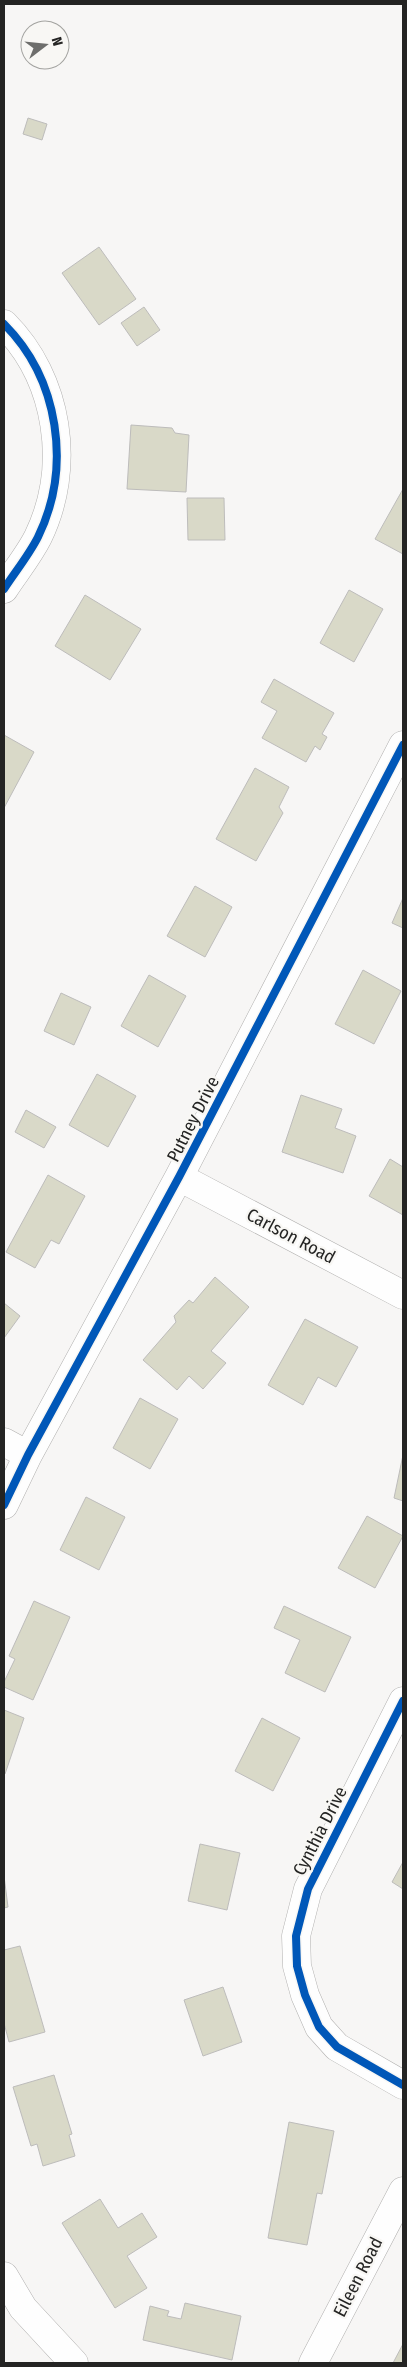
<svg xmlns="http://www.w3.org/2000/svg" width="407" height="2367" font-family="'Fira Sans Condensed',sans-serif">
<style>
.building{fill:#d9d9c8;stroke:#bdbcbb}
.lines{fill:none;stroke-linecap:round;stroke-linejoin:round}
.minor-casing{stroke:#b1b0af;stroke-width:29}
.minor{stroke:#fefefe;stroke-width:28}
.cycleway-casing{stroke:#f8f7f4;stroke-width:11}
.cycleway{stroke:#0057b8;stroke-width:8}
.labels{text-anchor:middle;stroke-width:4.5;stroke-linejoin:round;paint-order:stroke}
.street-label{font-size:18px;fill:#242423;stroke:#f8f7f4}
</style>
<rect width="100%" height="100%" fill="#f7f6f5"/>
<!-- building -->
<path class="building" d="M 28,118 L 47,124 L 42,140 L 23,134 Z
M 99,247 L 136,299 L 99,325 L 62,273 Z
M 144,307 L 160,330 L 137,346 L 121,323 Z
M 131,425 L 172,428 L 175,433 L 189,435 L 186,492 L 127,489 Z
M 403,489 L 403,554 L 375,539 Z
M 187,498 L 224,498 L 225,540 L 188,540 Z
M 349,590 L 383,609 L 354,662 L 320,643 Z
M 85,595 L 141,629 L 110,680 L 55,646 Z
M 274,679 L 334,713 L 322,734 L 327,737 L 320,750 L 315,746 L 306,762 L 262,738 L 277,711 L 261,702 Z
M 4,735 L 34,752 L 4,808 Z
M 255,768 L 289,787 L 279,807 L 283,813 L 256,861 L 216,839 Z
M 195,886 L 232,907 L 205,957 L 167,936 Z
M 403,898 L 403,928 L 392,923 Z
M 363,970 L 401,991 L 374,1044 L 335,1024 Z
M 149,975 L 186,996 L 158,1047 L 121,1026 Z
M 61,993 L 91,1007 L 74,1045 L 44,1031 Z
M 97,1074 L 136,1096 L 108,1147 L 69,1125 Z
M 301,1095 L 342,1109 L 335,1128 L 356,1136 L 343,1173 L 282,1152 Z
M 26,1110 L 56,1127 L 44,1148 L 15,1132 Z
M 390,1159 L 403,1167 L 403,1215 L 369,1196 Z
M 48,1175 L 85,1196 L 59,1244 L 51,1240 L 35,1268 L 6,1252 Z
M 215,1277 L 249,1307 L 211,1351 L 226,1363 L 203,1389 L 189,1376 L 177,1390 L 143,1360 L 176,1322 L 174,1316 L 189,1300 L 193,1303 Z
M 4,1303 L 20,1316 L 4,1338 Z
M 305,1319 L 358,1347 L 336,1387 L 318,1377 L 303,1405 L 268,1385 Z
M 140,1398 L 178,1419 L 150,1469 L 113,1448 Z
M 403,1455 L 403,1501 L 394,1498 Z
M 86,1497 L 125,1517 L 99,1570 L 60,1550 Z
M 367,1516 L 403,1536 L 375,1588 L 338,1568 Z
M 34,1601 L 70,1617 L 33,1700 L 4,1687 L 4,1682 L 15,1659 L 9,1656 Z
M 284,1606 L 351,1637 L 325,1692 L 285,1673 L 300,1640 L 274,1628 Z
M 4,1710 L 24,1718 L 5,1774 L 4,1773 Z
M 262,1718 L 300,1738 L 273,1791 L 235,1771 Z
M 200,1844 L 240,1853 L 227,1910 L 188,1901 Z
M 403,1862 L 403,1889 L 392,1882 Z
M 4,1876 L 8,1907 L 4,1908 Z
M 20,1946 L 45,2032 L 9,2042 L 4,2023 L 4,1950 Z
M 223,1987 L 242,2042 L 203,2056 L 184,2000 Z
M 54,2075 L 72,2134 L 69,2135 L 75,2156 L 43,2166 L 37,2144 L 31,2146 L 13,2087 Z
M 289,2122 L 334,2131 L 322,2194 L 317,2193 L 307,2245 L 268,2238 Z
M 100,2199 L 118,2228 L 142,2213 L 157,2237 L 127,2256 L 147,2288 L 115,2308 L 62,2223 Z
M 185,2303 L 241,2316 L 232,2360 L 143,2340 L 150,2306 L 169,2311 L 167,2316 L 181,2319 Z
M 403,2344 L 403,2363 L 393,2363 Z"/>
<g class="lines">
<defs>
<path id="minor" d="M 4,324 C 59,379 72,467 38,537 C 29,555 15,572 4,589
M 179,1177 L 403,1295
M 4,1442 L 28,1455
M 4,1505 L 28,1455 L 179,1177 L 403,745
M 403,1701 L 308,1889 L 296,1936 L 297,1966 L 305,1995 L 319,2027 L 337,2047 L 403,2085
M 4,2276 L 23,2308 L 74,2363
M 313,2363 L 403,2191"/>
</defs>
<!-- minor casing -->
<use href="#minor" class="minor-casing"/>
<!-- minor -->
<use href="#minor" class="minor"/>
<defs>
<path id="cycleway" d="M 4,324 C 59,379 72,467 38,537 C 29,555 15,572 4,589
M 4,1505 L 28,1455 L 179,1177 L 403,745
M 403,1701 L 308,1889 L 296,1936 L 297,1966 L 305,1995 L 319,2027 L 337,2047 L 403,2085"/>
</defs>
<!-- cycleway casing -->
<use href="#cycleway" class="cycleway-casing"/>
<!-- cycleway -->
<use href="#cycleway" class="cycleway"/>
</g>
<g class="labels">
<!-- street labels -->
<g class="street-label">
<text transform="translate(193 1119) rotate(-63)" y="6">Putney Drive</text>
<text transform="translate(291 1236) rotate(28)" y="6">Carlson Road</text>
<text transform="translate(320 1831) rotate(-63)" y="6">Cynthia Drive</text>
<text transform="translate(358 2277) rotate(-63)" y="6">Eileen Road</text>
</g>
</g>
<!-- border -->
<rect width="407" height="2367" fill="none" stroke="#242423" stroke-width="10"/>
<!-- north arrow -->
<g transform="translate(45 45) rotate(74)"><circle r="24" fill="#f8f7f4" stroke="#a3a3a0"/>
<path d="M0-4L9 19L0 12L-9 19Z" fill="#6e6e6c"/>
<text y="-8" font-size="14" font-weight="bold" text-anchor="middle" fill="#242423">N</text>
</g>
</svg>
